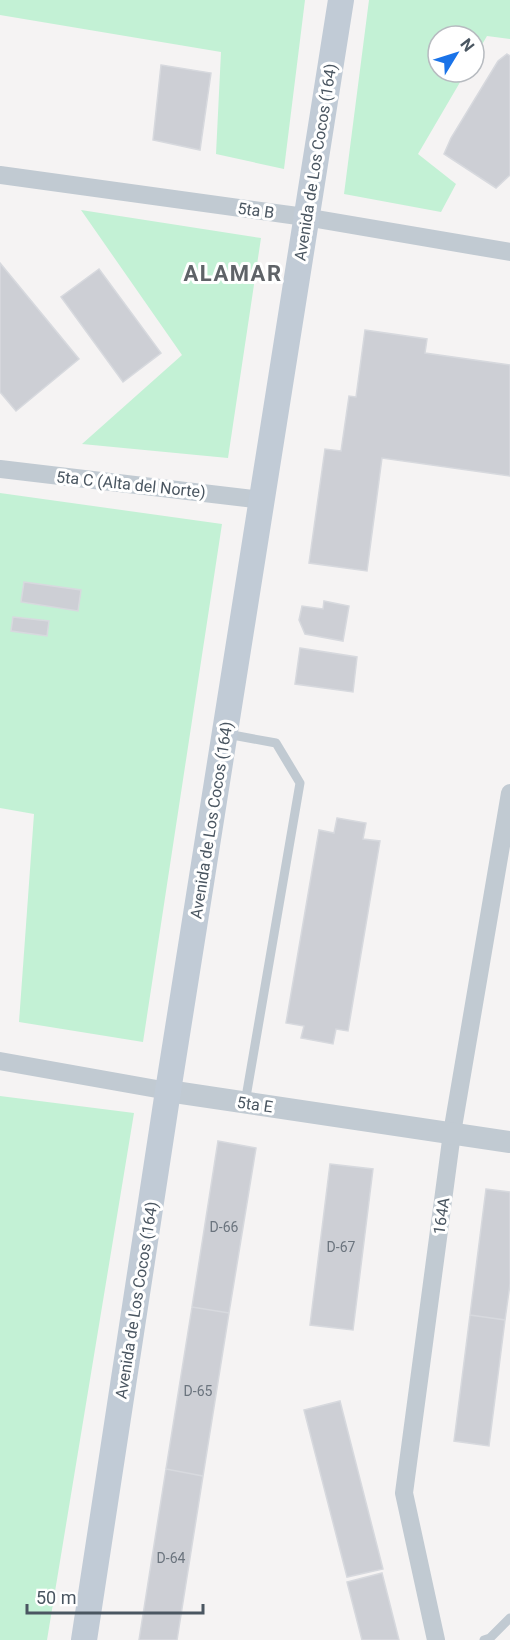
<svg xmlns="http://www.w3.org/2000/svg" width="510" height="1640" font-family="Roboto,sans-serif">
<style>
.green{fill:#c3f1d5}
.building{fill:#cdcfd5;stroke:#d7d9de;stroke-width:1.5}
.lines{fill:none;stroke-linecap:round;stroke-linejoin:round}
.service{stroke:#c1cad2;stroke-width:9}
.minor{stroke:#c1cad2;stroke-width:18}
.tertiary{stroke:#c1cad2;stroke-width:22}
.secondary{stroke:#c1cbd6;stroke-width:26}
.labels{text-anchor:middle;stroke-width:6;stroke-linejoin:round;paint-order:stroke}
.number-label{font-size:14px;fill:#6b747e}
.street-label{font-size:16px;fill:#4a5661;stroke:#fff}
.district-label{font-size:22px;font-weight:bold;letter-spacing:1.5px;fill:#5f6368;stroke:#fff}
</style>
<rect width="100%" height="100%" fill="#f5f3f3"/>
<!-- green -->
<path class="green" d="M 0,0 L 305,0 L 284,169 L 216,154 L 221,52 L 0,15 Z
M 369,0 L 510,0 L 510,39 L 487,36 L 474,58 L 474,36 L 438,36 L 438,72 L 466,72 L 418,154 L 456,184 L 441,212 L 344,194 Z
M 81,210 L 261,238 L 228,458 L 82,444 L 182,355 Z
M 0,493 L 222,524 L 143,1042 L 19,1022 L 34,814 L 0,808 Z
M 0,1096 L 134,1113 L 47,1640 L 0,1640 Z"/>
<!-- building -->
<path class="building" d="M 507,54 L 510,56 L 510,175 L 496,188 L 444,154 L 451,138 L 498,61 Z
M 161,65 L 211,73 L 200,150 L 153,140 Z
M 0,263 L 79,359 L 16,411 L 0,392 Z
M 99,269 L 161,353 L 123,382 L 61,297 Z
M 365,330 L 427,339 L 425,353 L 510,365 L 510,476 L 382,458 L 367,571 L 309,563 L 325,449 L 341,451 L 349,396 L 356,397 Z
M 24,582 L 81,590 L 78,611 L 21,602 Z
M 324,601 L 349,606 L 343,641 L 305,634 L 299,620 L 302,606 L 323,609 Z
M 13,617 L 49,621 L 47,636 L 11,631 Z
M 300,648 L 357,657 L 353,692 L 295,684 Z
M 337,818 L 366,823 L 363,839 L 380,841 L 348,1031 L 336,1029 L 333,1044 L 301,1038 L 304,1026 L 286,1023 L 319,830 L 334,833 Z
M 218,1141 L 256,1148 L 229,1313 L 192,1307 Z
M 330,1164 L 373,1169 L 353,1330 L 310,1325 Z
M 486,1189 L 510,1192 L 510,1284 L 505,1320 L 470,1315 Z
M 192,1307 L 229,1313 L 203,1476 L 166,1469 Z
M 470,1315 L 505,1320 L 489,1446 L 454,1441 Z
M 340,1401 L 383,1569 L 347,1577 L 304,1410 Z
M 166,1469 L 203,1476 L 177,1640 L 139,1640 Z
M 382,1573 L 399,1640 L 362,1640 L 347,1582 Z"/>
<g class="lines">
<!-- service -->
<path class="service" d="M 227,734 L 276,743 L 300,783 L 245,1103
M 484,1640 L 490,1638 L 510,1618"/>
<!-- minor -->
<path class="minor" d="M 0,175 L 305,217 L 510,252
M 0,469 L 262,500
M 0,1061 L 168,1091
M 436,1640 L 404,1493 L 452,1133 L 510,793"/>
<!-- tertiary -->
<path class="tertiary" d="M 168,1091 L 510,1142"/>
<!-- secondary -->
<path class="secondary" d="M 84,1640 L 168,1091 L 341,0"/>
</g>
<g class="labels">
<!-- number labels -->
<g class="number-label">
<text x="224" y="1232">D-66</text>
<text x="341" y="1252">D-67</text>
<text x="198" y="1396">D-65</text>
<text x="171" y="1563">D-64</text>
</g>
<!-- street labels -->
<g class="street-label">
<text transform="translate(315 162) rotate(-81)" y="6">Avenida de Los Cocos (164)</text>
<text transform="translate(256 210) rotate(8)" y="6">5ta B</text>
<text transform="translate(131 484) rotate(6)" y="6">5ta C (Alta del Norte)</text>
<text transform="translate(211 820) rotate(-81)" y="6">Avenida de Los Cocos (164)</text>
<text transform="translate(255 1104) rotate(8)" y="6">5ta E</text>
<text transform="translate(441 1216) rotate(-82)" y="6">164A</text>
<text transform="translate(136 1300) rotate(-81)" y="6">Avenida de Los Cocos (164)</text>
</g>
<!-- district labels -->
<g class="district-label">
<text x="233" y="281">ALAMAR</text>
</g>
</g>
<!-- north arrow -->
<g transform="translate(456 54) rotate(52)"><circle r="28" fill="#ffffff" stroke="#b7bbc0" stroke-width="1.5"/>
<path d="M0-4.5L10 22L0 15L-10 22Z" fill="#1a73e8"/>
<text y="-9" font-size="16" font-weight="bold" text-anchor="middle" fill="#4a5661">N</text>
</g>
<!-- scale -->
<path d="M27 1604v9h176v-9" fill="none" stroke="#4a5661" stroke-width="3"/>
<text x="36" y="1604" font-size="18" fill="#4a5661" stroke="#ffffff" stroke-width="4.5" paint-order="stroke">50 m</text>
</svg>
